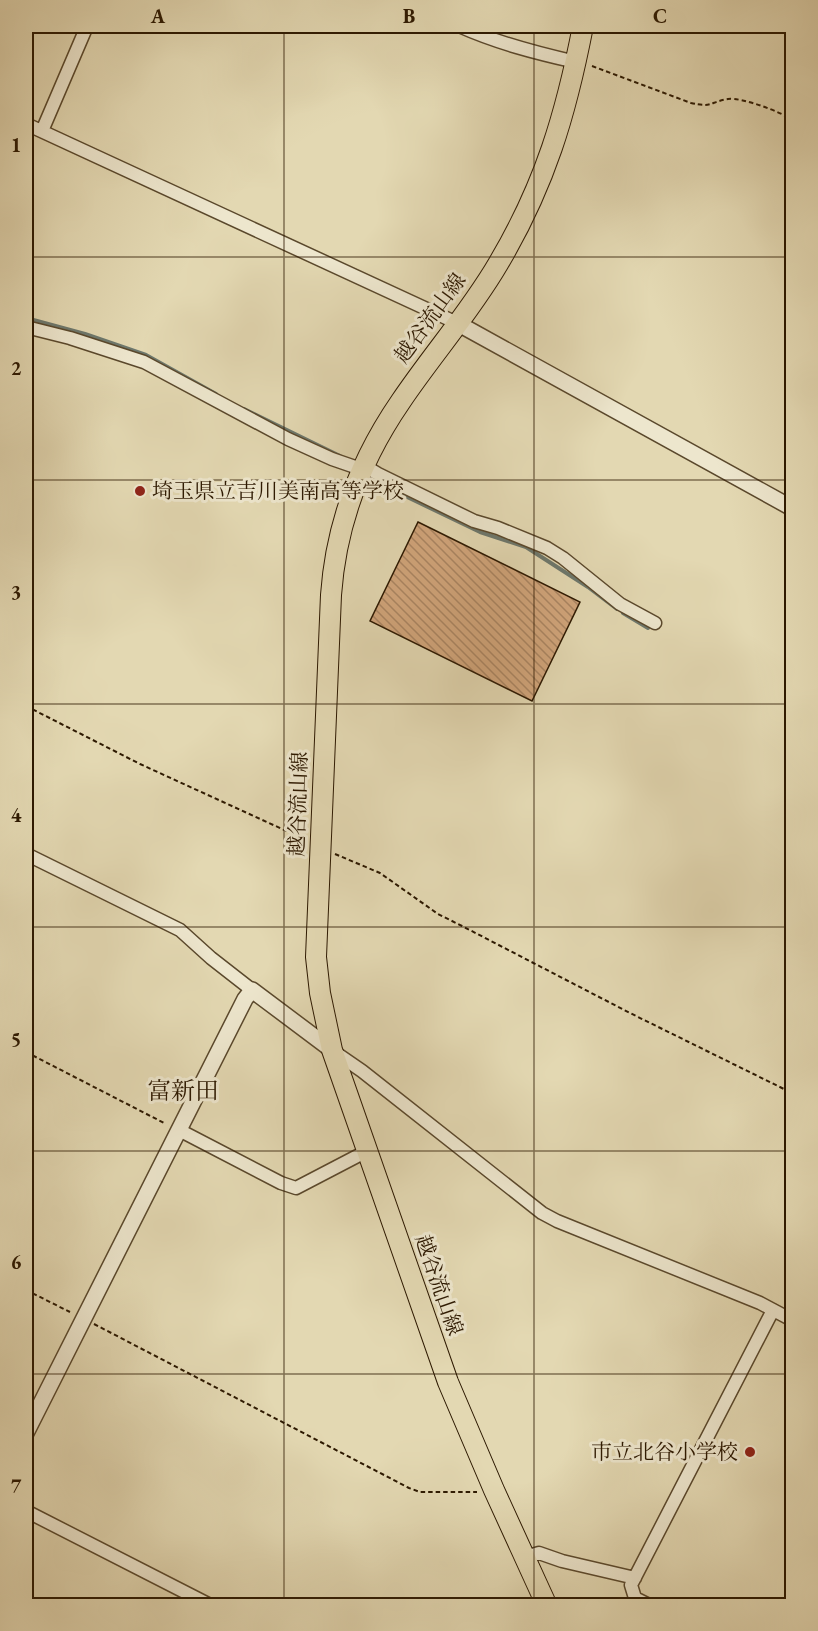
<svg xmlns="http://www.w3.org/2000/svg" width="818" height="1631" font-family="'EB Garamond','Noto Serif JP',serif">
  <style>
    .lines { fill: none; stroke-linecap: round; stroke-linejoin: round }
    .stream { stroke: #6d786d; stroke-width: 4 }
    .building { fill: url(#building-back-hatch); stroke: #2c1800; stroke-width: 1.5 }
    .minor-casing { stroke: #5a482c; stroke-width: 15 }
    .tertiary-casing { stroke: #5a482c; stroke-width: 18 }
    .primary-casing { stroke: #2c1800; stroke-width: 22 }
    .path { stroke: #2c1800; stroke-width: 2; stroke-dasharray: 4.5 3; stroke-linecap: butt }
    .minor { stroke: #ede6cd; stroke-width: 12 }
    .tertiary { stroke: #ede6cd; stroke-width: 15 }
    .primary { stroke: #e3d8b2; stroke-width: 20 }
    .grid { fill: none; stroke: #2c1800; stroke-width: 1.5; stroke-opacity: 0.55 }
    .poi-dot { fill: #8f2418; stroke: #ede6cd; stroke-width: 2 }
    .labels { text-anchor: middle; stroke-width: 6; stroke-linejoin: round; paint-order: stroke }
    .street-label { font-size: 21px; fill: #2c1800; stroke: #ede6cd }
    .poi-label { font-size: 21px; fill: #2c1800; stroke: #ede6cd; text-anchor: start }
    .quarter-label { font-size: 24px; fill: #2c1800; stroke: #ede6cd }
    .neatline { fill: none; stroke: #2c1800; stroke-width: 2 }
    .grid-label { font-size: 20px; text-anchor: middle; font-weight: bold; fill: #2c1800 }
  </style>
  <defs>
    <pattern id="building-back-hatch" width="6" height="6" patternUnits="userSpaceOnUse" patternTransform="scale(1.5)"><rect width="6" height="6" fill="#d1a57b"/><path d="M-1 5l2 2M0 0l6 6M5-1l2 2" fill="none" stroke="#aa8562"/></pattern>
  </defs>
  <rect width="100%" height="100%" fill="#e3d8b2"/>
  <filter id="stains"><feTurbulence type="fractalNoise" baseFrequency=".00333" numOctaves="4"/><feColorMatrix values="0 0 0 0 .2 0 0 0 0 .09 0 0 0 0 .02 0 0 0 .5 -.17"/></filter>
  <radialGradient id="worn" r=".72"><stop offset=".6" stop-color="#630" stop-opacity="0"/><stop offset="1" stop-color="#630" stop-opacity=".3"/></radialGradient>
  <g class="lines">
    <path class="stream" d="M26,318L85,334L146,355L216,394
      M244,409L340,456
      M374,481L480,532L526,547L588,587L617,609
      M623,613L648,628"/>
  </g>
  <path class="building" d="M418,522L580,602L532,701L370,621Z"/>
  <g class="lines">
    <defs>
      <path id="minor" d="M459,26C497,43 536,53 576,62
        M26,124L457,323
        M42,131L87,26
        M26,327L70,338L144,362L288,439L332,459L361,469
        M363,465L378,474L474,521L498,528L547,548L563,558L620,604L655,623
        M26,854L180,930L211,958L252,990
        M333,1051L362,1071L542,1213L557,1221L760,1303L792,1320
        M179,1130L281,1183L296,1188L367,1151
        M26,1511L212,1606
        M525,1557L539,1553L562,1561L635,1578
        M651,1606L635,1598L631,1585L773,1310"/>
      <path id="tertiary" d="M457,323L792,508
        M26,1433L245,999L252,990L332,1050"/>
      <path id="primary" d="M547,1606L494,1490L448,1382L332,1050L320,993L316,957L331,595C336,524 361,459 401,401C432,355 470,312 498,264C545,185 566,114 583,26"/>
    </defs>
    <use href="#minor" class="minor-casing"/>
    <use href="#tertiary" class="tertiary-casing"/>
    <use href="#primary" class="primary-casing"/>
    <path class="path" d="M592,66L691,103C713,108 709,102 728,99C741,97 782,112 792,120
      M26,706L140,764L304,839
      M335,854L380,873L438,914L462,926L630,1013L792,1093
      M26,1052L166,1124
      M26,1290L70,1312
      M94,1324L409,1488L420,1492H477"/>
    <use href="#minor" class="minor"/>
    <use href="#tertiary" class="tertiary"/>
    <use href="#primary" class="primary"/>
  </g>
  <path class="grid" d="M284,26V1606M534,26V1606M26,257H792M26,480H792M26,704H792M26,927H792M26,1151H792M26,1374H792"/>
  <g class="poi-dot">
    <circle cx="140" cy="491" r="6"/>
    <circle cx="750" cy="1452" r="6"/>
  </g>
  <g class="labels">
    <g class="street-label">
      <text transform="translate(430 318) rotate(-54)" y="7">越谷流山線</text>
      <text transform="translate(298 804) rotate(-88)" y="7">越谷流山線</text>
      <text transform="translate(439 1285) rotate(71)" y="7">越谷流山線</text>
    </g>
    <g class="poi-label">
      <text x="152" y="498">埼玉県立吉川美南高等学校</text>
      <text x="738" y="1459" text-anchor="end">市立北谷小学校</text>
    </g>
    <g class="quarter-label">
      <text x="183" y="1099">富新田</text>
    </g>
  </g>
  <rect width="818" height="1631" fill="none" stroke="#e3d8b2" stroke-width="66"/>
  <rect x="33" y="33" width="752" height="1565" class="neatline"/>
  <g class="grid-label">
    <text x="158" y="23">A</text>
    <text x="409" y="23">B</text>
    <text x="660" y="23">C</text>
    <text x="16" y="152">1</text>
    <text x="16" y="375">2</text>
    <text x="16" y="599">3</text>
    <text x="16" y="822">4</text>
    <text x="16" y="1046">5</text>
    <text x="16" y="1269">6</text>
    <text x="16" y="1493">7</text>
  </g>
  <rect width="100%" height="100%" filter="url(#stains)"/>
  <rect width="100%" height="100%" fill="url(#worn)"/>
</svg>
